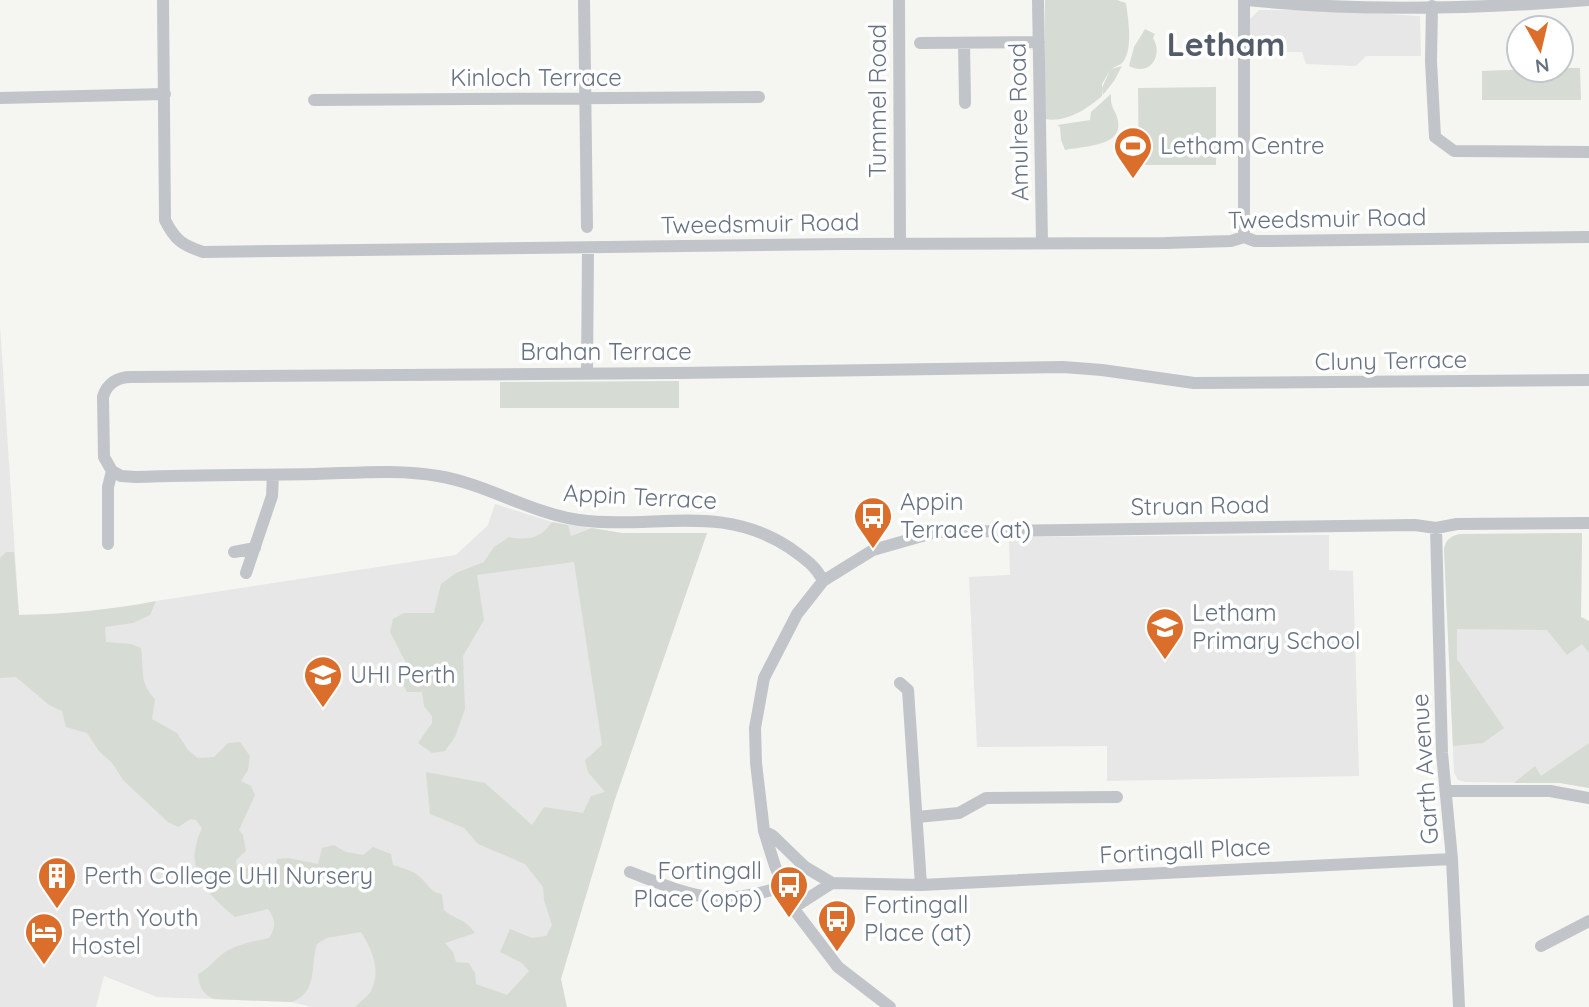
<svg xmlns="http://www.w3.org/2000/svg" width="1589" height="1007" font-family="Quicksand,sans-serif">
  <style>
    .built { fill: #e6e7e6 }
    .green { fill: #d6dcd4 }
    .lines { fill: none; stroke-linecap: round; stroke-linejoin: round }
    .minor { stroke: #c1c4c8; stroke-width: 12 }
    .labels { text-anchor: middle; stroke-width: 7; stroke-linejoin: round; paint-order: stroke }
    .street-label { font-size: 24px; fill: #667282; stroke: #fff }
    .poi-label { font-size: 24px; fill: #667282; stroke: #fff; text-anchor: start }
    .district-label { font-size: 32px; font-weight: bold; fill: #535c68; stroke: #fff }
  </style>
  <rect width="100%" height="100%" fill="#f5f6f2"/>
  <path class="built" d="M1259,10H1319L1420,16L1421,56H1366L1356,66L1306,64L1302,52H1250L1248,21Z
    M0,325L19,615L69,614L118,609L156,601L456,555L488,525L495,504L552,522L622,533H707L614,802L552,1007H312L291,1002L157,997L104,976L96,1007H0Z
    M1582,533L1581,617L1589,621V788L1560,783L1465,782L1458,780L1454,773L1444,549L1446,542L1453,536L1460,534Z
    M1329,535V570L1353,571L1359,776L1107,781V746L977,747L969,577L1010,575L1009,537Z"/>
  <path class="green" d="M1045,0H1117L1126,3C1128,17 1134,53 1121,64C1118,66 1114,67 1111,69L1122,66L1114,81L1103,95L1102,88L1110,70L1102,84V96C1087,109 1066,123 1045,119Z
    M1145,29L1155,34L1153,38C1164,56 1149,77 1129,66L1134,47Z
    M1561,68H1580L1581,100H1482V71Z
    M1216,87V165H1139L1138,88Z
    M1111,94C1110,109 1116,109 1118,121C1123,147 1083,146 1065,150L1061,140L1060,127L1057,125L1090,120L1091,112Z
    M679,381V408H500V382Z
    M552,522L568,525L571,536L592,528L622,533H707L614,802L561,979L567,1007H355C360,1002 368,996 371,991C382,970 371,948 361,932L327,938L317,944C310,968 318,993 291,1002L214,999C202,994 199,986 198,974C208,969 212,963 220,956C233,944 253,942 269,938C276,927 276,920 268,909L235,917C204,892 183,868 202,828L196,820L191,819L178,827L168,822L124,781L112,763L99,751L87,733L66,727L62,711L49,705L16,677L0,678V558L6,552H14L19,615C65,614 110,610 156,601L150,615L133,623L105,627L106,642L131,644L141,648C144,669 139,683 155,699L152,719L177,733L188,750L198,758L214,757L228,743L240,742L250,756L248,770L241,781L251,786L255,795L239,830L243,835L246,851L236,860L237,868L257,867L266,879L270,890L277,859L288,858L318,864L322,848L334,845L346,852L363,855L373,847L391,854L393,865C402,868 412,870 420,877C428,884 431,893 442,894L444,910C457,921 465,918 475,933L445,943L453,952L456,962L469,963L475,973L476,984L507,995L529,971L522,963L500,952L510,929L532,938L546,936L552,925L544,900L543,887L525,864L478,844L464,828L430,814L426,772L485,783L532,825L544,807L583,813L591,796L605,792L588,772L585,760L602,745L574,562L477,575L484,620L463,656L465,709L455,737L445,751L432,753L418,743L432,723V716L424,706L422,692H407L401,680L405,661L390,632L393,619L404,613H434L441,584L456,573L484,562L494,547L509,537C527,541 542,538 552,522Z
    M1582,533L1581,617L1589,621V653L1582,644L1567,655L1547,630L1457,629V659L1504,728L1483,743L1453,746L1444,549C1446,540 1450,536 1460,534Z
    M1589,743V788L1560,783H1514L1535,766L1541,776Z"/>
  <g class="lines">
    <path class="minor" d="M163,0L165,220C175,240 182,245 203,252L842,244L1165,243L1231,241L1244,237L1255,241H1271L1589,237
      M584,0L587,227
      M899,0L900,243
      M1038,0L1042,243
      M1244,0V237
      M1248,0C1360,12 1476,9 1588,0
      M1432,6L1431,61L1435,137L1454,151L1589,152
      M920,43L1039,42
      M964,43L965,103
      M0,98L165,94
      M314,100L759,97
      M587,373L588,248
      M112,471L104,457L103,397C107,383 118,377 131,377L678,373L1063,367L1102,370L1194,383L1589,380
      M1436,528L1442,753L1452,859L1459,1007
      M108,544V487L112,471L121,476L136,477C196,475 256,475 316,474C356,473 399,469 438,476C487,484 530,513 579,520C654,530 721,502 790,548C804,558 816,566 823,581
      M234,552L255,548
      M246,573L272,496L273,475
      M900,683L908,690L921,885
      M1447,791H1550L1589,798
      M917,817L959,813L986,798L1117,797
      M764,831L773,836L805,867L832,883L921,885L1452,859
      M630,872C693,896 716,909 784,886
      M793,908L832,883
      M1541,946L1589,921
      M890,1007L838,967L793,908L775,866L764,831L756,763L755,728L764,678L797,614L823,581L873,550L936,532L1415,525L1436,528L1457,524L1589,523"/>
  </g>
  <defs>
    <symbol id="stadium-pin" viewBox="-11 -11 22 30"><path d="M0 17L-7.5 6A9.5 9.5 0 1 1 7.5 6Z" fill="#dc6e2c" stroke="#fff"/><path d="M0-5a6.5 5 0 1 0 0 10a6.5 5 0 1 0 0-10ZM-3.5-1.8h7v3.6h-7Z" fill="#fff"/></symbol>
    <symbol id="bus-pin" viewBox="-11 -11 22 30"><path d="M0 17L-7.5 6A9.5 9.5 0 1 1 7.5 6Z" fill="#dc6e2c" stroke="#fff"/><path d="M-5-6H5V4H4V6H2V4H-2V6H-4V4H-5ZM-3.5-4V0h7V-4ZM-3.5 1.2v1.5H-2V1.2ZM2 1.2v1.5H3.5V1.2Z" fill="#fff"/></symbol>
    <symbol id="school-pin" viewBox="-11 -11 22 30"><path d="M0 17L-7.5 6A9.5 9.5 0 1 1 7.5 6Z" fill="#dc6e2c" stroke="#fff"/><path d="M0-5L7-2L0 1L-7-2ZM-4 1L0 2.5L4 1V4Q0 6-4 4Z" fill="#fff"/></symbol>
    <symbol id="university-pin" viewBox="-11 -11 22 30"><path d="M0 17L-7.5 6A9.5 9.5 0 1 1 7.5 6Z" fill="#dc6e2c" stroke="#fff"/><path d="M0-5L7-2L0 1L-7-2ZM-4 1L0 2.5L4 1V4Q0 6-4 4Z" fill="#fff"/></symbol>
    <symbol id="building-pin" viewBox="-11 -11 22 30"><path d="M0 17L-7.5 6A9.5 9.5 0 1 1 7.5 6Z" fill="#dc6e2c" stroke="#fff"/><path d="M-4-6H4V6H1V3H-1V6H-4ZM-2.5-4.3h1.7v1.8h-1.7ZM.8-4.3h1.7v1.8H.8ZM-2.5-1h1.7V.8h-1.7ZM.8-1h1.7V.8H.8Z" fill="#fff"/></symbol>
    <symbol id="hotel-pin" viewBox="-11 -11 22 30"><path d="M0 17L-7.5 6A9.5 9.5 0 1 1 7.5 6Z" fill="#dc6e2c" stroke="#fff"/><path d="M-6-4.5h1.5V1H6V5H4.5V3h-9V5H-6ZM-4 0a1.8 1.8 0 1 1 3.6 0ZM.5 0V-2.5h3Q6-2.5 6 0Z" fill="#fff"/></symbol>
  </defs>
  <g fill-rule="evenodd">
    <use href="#stadium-pin" x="1111" y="124" width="44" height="60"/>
    <use href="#bus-pin" x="851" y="494" width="44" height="60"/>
    <use href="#school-pin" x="1143" y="605" width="44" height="60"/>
    <use href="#university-pin" x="301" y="653" width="44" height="60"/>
    <use href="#building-pin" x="35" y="854" width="44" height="60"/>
    <use href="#bus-pin" x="767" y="863" width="44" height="60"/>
    <use href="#bus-pin" x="815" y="897" width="44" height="60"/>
    <use href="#hotel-pin" x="22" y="910" width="44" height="60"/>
  </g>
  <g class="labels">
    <g class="street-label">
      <text x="536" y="86">Kinloch Terrace</text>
      <text transform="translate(878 101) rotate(-90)" y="8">Tummel Road</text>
      <text transform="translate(1019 122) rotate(-91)" y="8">Amulree Road</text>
      <text transform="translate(1327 219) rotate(-1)" y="8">Tweedsmuir Road</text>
      <text transform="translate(760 224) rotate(-1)" y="8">Tweedsmuir Road</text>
      <text x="606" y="360">Brahan Terrace</text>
      <text transform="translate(1391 361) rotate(-1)" y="8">Cluny Terrace</text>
      <text transform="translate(640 497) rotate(3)" y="8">Appin Terrace</text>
      <text transform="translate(1200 506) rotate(-1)" y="8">Struan Road</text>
      <text transform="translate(1425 769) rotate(-94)" y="8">Garth Avenue</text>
      <text transform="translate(1185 851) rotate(-3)" y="8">Fortingall Place</text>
    </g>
    <g class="poi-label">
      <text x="1160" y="154">Letham Centre</text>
      <text x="900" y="510">Appin<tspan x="900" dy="28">Terrace (at)</tspan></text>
      <text x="1192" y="621">Letham<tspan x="1192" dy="28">Primary School</tspan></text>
      <text x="350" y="683">UHI Perth</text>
      <text x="762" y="879" text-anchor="end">Fortingall<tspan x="762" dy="28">Place (opp)</tspan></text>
      <text x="84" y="884">Perth College UHI Nursery</text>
      <text x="864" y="913">Fortingall<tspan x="864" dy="28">Place (at)</tspan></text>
      <text x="71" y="926">Perth Youth<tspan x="71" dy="28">Hostel</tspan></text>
    </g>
    <g class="district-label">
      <text x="1226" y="56">Letham</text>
    </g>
  </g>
  <g transform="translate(1540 49) rotate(172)"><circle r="33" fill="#ffffff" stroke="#c2c7cd" stroke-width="2"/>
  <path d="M0-5L12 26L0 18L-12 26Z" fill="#dc6e2c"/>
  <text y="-10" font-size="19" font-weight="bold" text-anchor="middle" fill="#667282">N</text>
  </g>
</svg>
